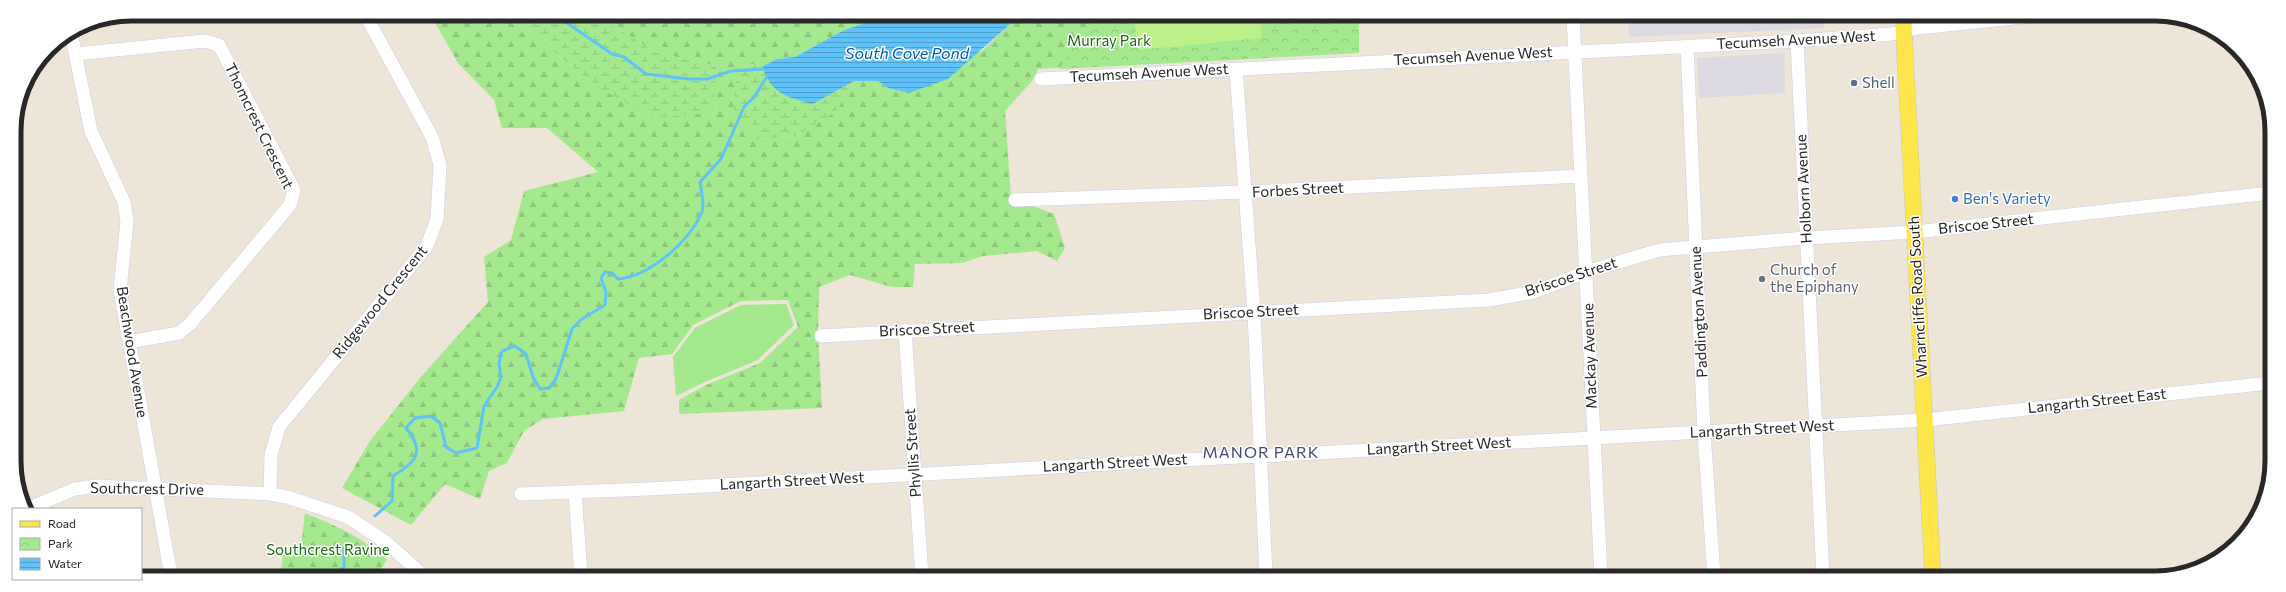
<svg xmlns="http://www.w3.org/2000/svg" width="2286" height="592" font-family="Commissioner,sans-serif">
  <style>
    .industrial { fill: #ddd9e3 }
    .grass { fill: #a4e98e }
    .forest { fill: url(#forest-firs) }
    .wetland { fill: url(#wetland-marsh) }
    .park { fill: url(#park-crowns) }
    .pitch { fill: #bbf188 }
    .water { fill: url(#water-rules) }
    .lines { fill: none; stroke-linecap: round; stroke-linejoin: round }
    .stream { stroke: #5fc2f9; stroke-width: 3 }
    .minor-casing { stroke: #cdcfe3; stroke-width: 14 }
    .major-casing { stroke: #c7c7c7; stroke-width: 17 }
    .minor { stroke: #fff; stroke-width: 13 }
    .major { stroke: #fde54b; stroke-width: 16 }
    .service-dot { fill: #5c6f8a; stroke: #fff; stroke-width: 1.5 }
    .shop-dot { fill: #3f7fe0; stroke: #fff; stroke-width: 1.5 }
    .worship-dot { fill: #6b7280; stroke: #fff; stroke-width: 1.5 }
    .labels { text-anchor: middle; stroke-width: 3; stroke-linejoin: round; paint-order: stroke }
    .street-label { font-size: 15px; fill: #282828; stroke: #fff }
    .park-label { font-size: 15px; fill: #1c6a13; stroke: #fff }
    .service-label { font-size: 15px; fill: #4e5e75; stroke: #fff; text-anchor: start }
    .shop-label { font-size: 15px; fill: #366cbe; stroke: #fff; text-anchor: start }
    .worship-label { font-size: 15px; fill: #5b616d; stroke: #fff; text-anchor: start }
    .water-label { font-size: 16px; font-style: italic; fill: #015ca3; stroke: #fff }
    .neighbourhood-label { font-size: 16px; letter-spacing: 1px; fill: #45497c; stroke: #fff }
    .rim { fill: none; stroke: #282828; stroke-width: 5 }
  </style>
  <defs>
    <pattern id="forest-firs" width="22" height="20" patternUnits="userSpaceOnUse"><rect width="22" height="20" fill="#a4e98e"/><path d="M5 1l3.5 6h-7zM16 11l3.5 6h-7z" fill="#8dc87a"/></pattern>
    <pattern id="wetland-marsh" width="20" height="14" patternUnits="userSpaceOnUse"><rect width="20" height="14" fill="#a4e98e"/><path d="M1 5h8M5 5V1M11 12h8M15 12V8" fill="none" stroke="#8dc87a"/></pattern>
    <pattern id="park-crowns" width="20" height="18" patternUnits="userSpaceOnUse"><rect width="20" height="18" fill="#a4e98e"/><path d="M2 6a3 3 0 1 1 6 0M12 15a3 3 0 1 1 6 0" fill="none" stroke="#8dc87a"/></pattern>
    <pattern id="water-rules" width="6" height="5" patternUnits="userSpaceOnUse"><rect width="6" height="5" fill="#5fc2f9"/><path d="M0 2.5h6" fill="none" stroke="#4e9eca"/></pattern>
  </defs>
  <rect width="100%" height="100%" fill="#ece5d8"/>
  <path class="industrial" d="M1628,16H1824V28L1629,37Z
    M1784,53L1785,93L1699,98L1697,58Z"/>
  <path class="grass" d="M786,304L794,325L758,360L705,382L676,396L673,357L695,328L741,305Z"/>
  <path class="forest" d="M430,14H509L595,86L716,66L655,52L596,15H878L872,21L844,30L795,57L737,67L759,139L795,137L838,110L843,95L854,81H878L888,88L982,51L1008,26L1015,15H1123L1082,66L1038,69L1032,81L1005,111L1011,198L1054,214L1065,248L1057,261L1037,251L983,256L962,263L915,264L913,287H892L850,275L819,287L818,334L822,408L679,414V400L706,385L760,363L798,327L788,300L741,301L693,325L672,354L639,358L624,411L543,419L524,431L507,463L489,471L480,499L445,484L411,525L342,488L370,441L420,378L488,302L484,257L511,240L524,191L598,172L547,128H502L494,100L458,63Z
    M305,513C336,526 362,537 387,560L376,576H280L284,551L301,547Z"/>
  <path class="wetland" d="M509,14L596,15L655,52L716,66L713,113L655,118L595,86Z
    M777,59L763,66L813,104L854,81L843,95L838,110L795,137L758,139L734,109L737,67Z"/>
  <path class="park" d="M1095,15H1359V53L1059,69Z"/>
  <path class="pitch" d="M1134,15H1260L1262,38L1138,50Z"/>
  <path class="water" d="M878,15H1015L1008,26L948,79L909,93L888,88L878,81H854L813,104C788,98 769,93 763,66L777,59L795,57L844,30L872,21Z"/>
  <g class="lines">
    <path class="stream" d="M554,14L612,54L624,57L646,74L689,79H707L731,71L764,69
      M375,516L392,501L393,476C416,462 426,452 406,428L415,418L431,416L440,423L446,447L456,453L477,448L484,406L497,387L501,377L499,363L502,351L515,346L526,354L533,377L540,389L549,388L556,379L572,329L582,319L605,305L606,292L601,278L605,272L612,273L618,279C650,276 689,242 702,212C705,205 701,190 700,182L721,159L744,107L755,96L766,78
      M333,576L344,567V548"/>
    <defs>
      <path id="minor" d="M1573,16L1601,577
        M71,33L91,131L124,202L127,221L120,290L171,576
        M1797,41L1823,577
        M1687,46L1704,432L1714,577
        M76,54L205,41L219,45L294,190L290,205L190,324L179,333L129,342
        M1236,69L1254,312L1266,577
        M1041,79L1797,41L1892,34L1918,28L2033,16
        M1015,200L1245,192L1581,176
        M905,330L922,577
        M821,336L1489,300L1534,292L1586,272L1659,250L1806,238L1915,232L2270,193
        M575,492L581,576
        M270,494L271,455L279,427L427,246L437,219L440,165L432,137L365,14
        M521,494L648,489L1925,420L2270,383
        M29,508L75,489L96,486L270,494L287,497L348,517L387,543L424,576"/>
      <path id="major" d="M1903,16L1933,578"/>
    </defs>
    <use href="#minor" class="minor-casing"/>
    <use href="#major" class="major-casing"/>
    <use href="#minor" class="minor"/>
    <use href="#major" class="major"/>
  </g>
  <circle class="service-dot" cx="1854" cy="83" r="4"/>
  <circle class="shop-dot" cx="1955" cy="199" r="4"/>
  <circle class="worship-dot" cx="1762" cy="279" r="4"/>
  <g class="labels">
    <g class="street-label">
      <text transform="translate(1796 40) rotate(-3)" y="5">Tecumseh Avenue West</text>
      <text transform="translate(1473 56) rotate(-3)" y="5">Tecumseh Avenue West</text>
      <text transform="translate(1149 73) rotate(-3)" y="5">Tecumseh Avenue West</text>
      <text transform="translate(259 126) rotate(64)" y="5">Thomcrest Crescent</text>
      <text transform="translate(1804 189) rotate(-93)" y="5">Holborn Avenue</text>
      <text transform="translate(1298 190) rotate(-3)" y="5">Forbes Street</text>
      <text transform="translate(1986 224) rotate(-6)" y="5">Briscoe Street</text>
      <text transform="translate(1571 277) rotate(-18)" y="5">Briscoe Street</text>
      <text transform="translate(1918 297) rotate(-93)" y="5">Wharncliffe Road South</text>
      <text transform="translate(380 302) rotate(-51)" y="5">Ridgewood Crescent</text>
      <text transform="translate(1251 312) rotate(-3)" y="5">Briscoe Street</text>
      <text transform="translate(1699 312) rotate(-93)" y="5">Paddington Avenue</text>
      <text transform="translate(927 329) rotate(-3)" y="5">Briscoe Street</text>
      <text transform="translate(132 352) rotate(81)" y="5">Beachwood Avenue</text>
      <text transform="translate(1590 356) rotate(-92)" y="5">Mackay Avenue</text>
      <text transform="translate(2097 401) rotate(-6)" y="5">Langarth Street East</text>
      <text transform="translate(1762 429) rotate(-3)" y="5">Langarth Street West</text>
      <text transform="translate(1439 446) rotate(-3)" y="5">Langarth Street West</text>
      <text transform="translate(913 453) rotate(-94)" y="5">Phyllis Street</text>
      <text transform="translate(1115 463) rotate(-3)" y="5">Langarth Street West</text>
      <text transform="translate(792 481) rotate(-3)" y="5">Langarth Street West</text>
      <text transform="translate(147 489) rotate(1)" y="5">Southcrest Drive</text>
    </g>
    <g class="park-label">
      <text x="1109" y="46">Murray Park</text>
      <text x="328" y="555">Southcrest Ravine</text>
    </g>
    <g class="service-label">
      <text x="1862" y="88">Shell</text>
    </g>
    <g class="shop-label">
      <text x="1963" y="204">Ben's Variety</text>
    </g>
    <g class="worship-label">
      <text x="1770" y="275">Church of<tspan x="1770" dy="17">the Epiphany</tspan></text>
    </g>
    <g class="water-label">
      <text x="907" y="59">South Cove Pond</text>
    </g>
    <g class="neighbourhood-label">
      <text x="1261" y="458">MANOR PARK</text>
    </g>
  </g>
  <path d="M0 0H2286V592H0ZM131 21H2155A110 110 0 0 1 2265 131V461A110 110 0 0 1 2155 571H131A110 110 0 0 1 21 461V131A110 110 0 0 1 131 21Z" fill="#fff" fill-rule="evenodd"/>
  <path class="rim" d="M131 21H2155A110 110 0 0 1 2265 131V461A110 110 0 0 1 2155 571H131A110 110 0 0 1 21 461V131A110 110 0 0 1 131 21Z"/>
  <rect x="12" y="508" width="130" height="72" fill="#ffffff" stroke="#a9a9a9"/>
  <rect x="20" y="521" width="20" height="6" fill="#fde54b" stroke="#a9a9a9"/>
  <text x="48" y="528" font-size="12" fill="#282828">Road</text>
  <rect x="20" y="538" width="20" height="12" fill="url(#park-crowns)" stroke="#a9a9a9"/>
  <text x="48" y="548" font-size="12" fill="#282828">Park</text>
  <rect x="20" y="558" width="20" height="12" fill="url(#water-rules)" stroke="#a9a9a9"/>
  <text x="48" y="568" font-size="12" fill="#282828">Water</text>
</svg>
